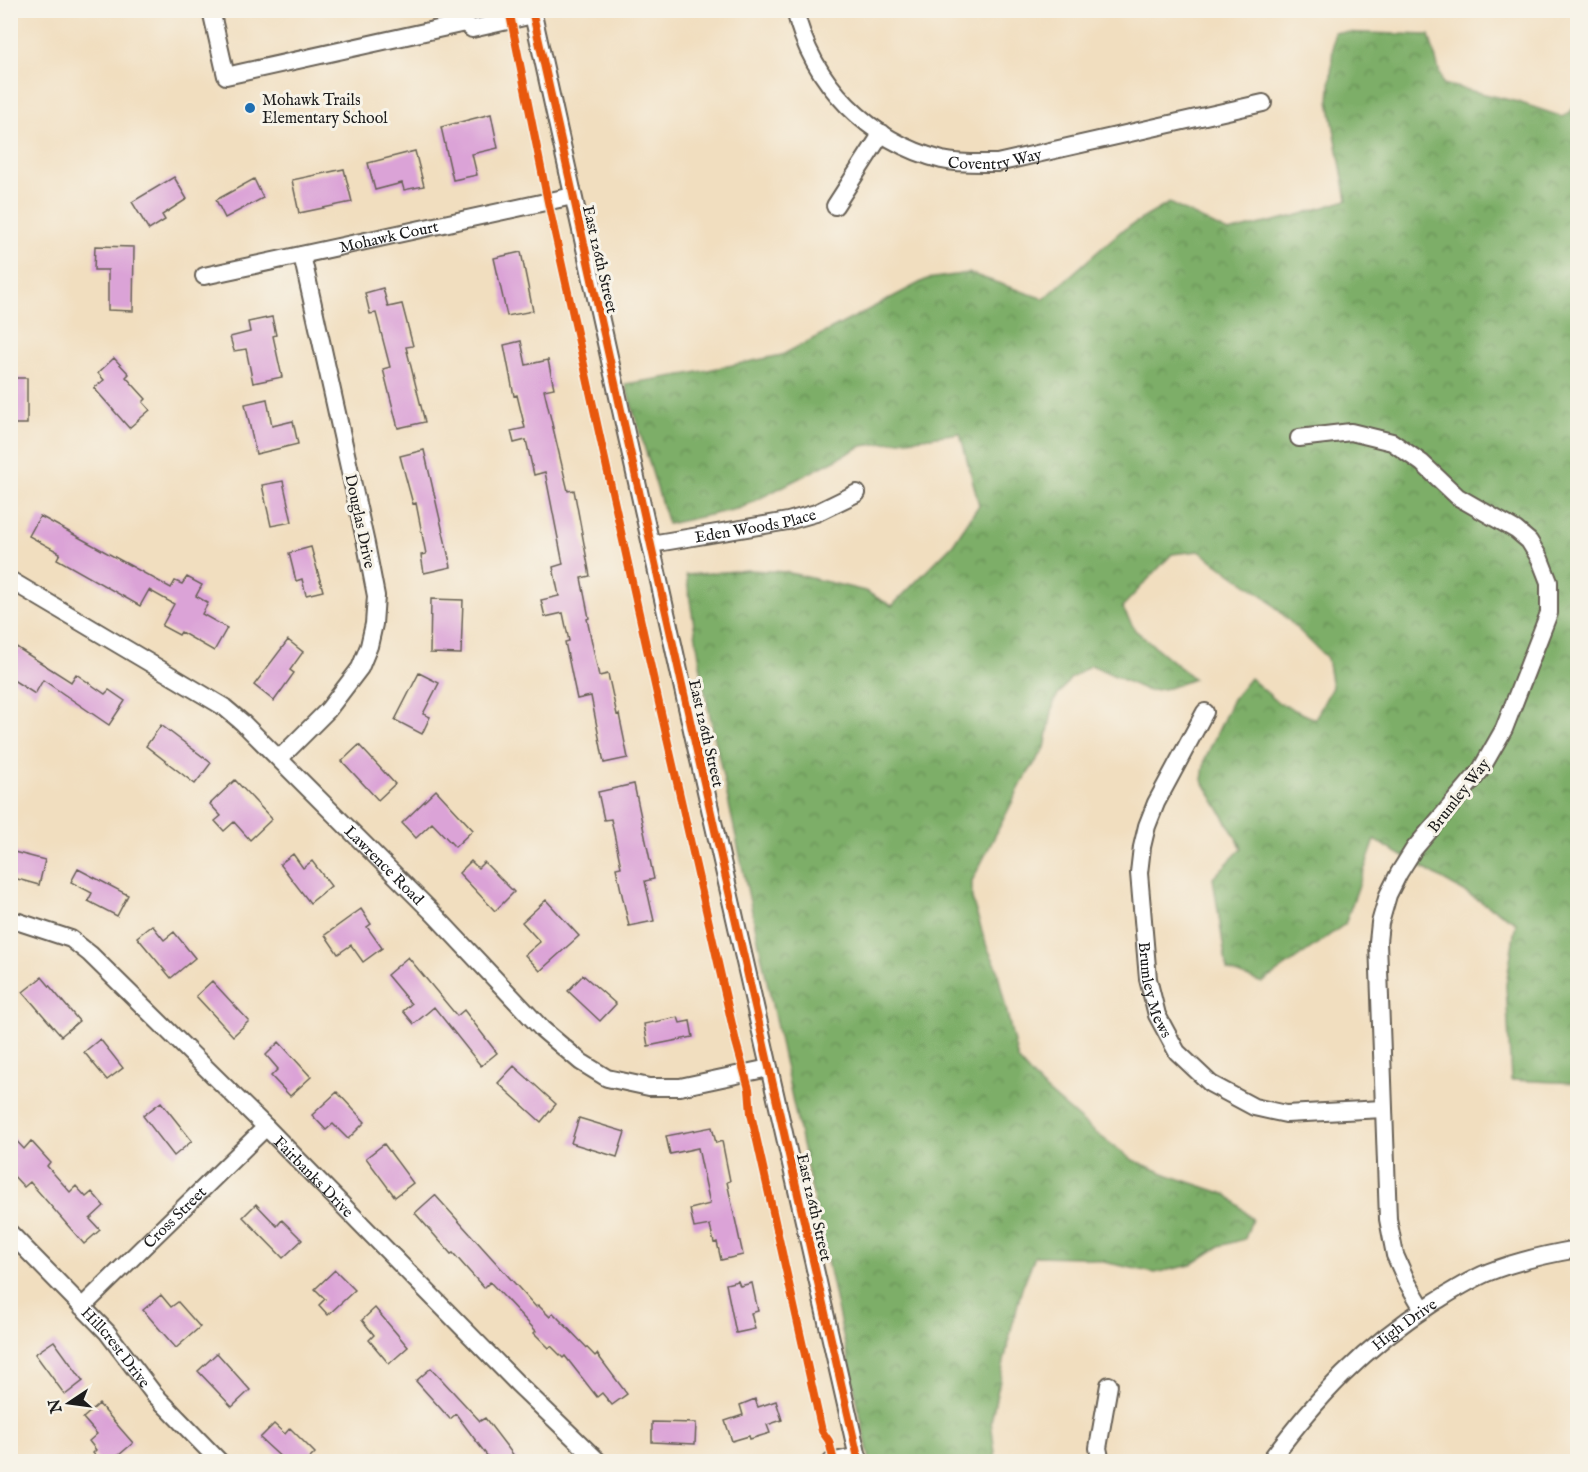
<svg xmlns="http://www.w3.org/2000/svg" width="1588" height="1472" font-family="'IM FELL English',serif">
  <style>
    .forest { fill: url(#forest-crowns); stroke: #4c6542; stroke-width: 1.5 }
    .building { fill: #dba3d7 }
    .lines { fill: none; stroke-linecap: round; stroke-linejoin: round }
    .minor-casing { stroke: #676055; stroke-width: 20 }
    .minor { stroke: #fff; stroke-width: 16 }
    .cycleway-casing { stroke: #f7f3e8; stroke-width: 11 }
    .cycleway { stroke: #e8590c; stroke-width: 8 }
    .poi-dot { fill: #1f6fb2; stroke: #f7f3e8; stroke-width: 2 }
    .labels { text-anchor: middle; stroke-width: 6; stroke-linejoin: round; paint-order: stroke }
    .poi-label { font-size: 16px; fill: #1c1c1c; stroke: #f7f3e8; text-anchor: start }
    .street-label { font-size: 16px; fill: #1c1c1c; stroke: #f7f3e8 }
  </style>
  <defs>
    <pattern id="forest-crowns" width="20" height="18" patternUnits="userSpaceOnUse" patternTransform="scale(1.5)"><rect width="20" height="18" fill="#7dae68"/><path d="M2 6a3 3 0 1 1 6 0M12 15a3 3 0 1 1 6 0" fill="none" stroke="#668d55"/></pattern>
  </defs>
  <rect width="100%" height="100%" fill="#f7f3e8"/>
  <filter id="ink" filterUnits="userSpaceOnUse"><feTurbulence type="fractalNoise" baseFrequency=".0167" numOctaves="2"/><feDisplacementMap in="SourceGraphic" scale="12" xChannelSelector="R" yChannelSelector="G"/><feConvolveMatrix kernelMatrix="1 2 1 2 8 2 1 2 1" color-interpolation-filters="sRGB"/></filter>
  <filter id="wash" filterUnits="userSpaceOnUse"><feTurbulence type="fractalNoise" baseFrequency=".008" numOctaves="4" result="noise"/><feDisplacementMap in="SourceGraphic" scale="24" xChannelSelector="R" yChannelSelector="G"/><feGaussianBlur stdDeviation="1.35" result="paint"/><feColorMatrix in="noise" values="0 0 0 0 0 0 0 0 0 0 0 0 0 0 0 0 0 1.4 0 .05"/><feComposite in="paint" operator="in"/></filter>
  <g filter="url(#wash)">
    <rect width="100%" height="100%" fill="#f1debf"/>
    <path class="forest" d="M1334,32L1429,35L1443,84L1518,102L1563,117L1577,105V1083L1511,1080L1506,985L1516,922L1375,840L1345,924L1262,983L1227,970L1213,878L1242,848L1202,780L1205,759L1233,699L1250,678L1279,703L1315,719L1332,687L1327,658L1265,597L1199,551L1172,554L1122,607L1135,630L1194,679L1169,688L1148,691L1091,665L1070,679L1054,701L1045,748L1024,779L972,881V899L987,947L996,965L1018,1060L1039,1084L1092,1130L1133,1160L1168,1175L1228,1195L1252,1219L1245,1239L1220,1246L1191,1265L1155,1273L1080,1257L1035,1256L1022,1288L1011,1330L991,1421L996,1461H870L704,688L686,575L749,570L786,572L865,591L892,606L953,544L979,505L960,433L862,446L741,508L668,524L625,384L688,374L782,355L927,279L969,273L1044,299L1121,231L1169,203L1228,232L1295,216L1347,200L1329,101Z"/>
    <g id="blocks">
      <path class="building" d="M491,114L498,148L472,154L477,175L453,180L441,127Z
        M415,151L424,186L404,190L402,183L375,190L368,163Z
        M344,169L352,202L299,213L292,180Z
        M174,177L187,199L162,215L165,220L149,230L132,202Z
        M254,179L263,198L225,218L216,200Z
        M95,246L134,247L133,311L108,310V270H94Z
        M521,252L533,311L507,316L494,258Z
        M383,288L388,307L402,304L413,346L406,347L425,422L398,428L383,369L390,367L376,313L370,314L365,293Z
        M272,317L276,335L273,336L282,377L253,383L246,349L234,351L230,337L250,332L248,322Z
        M521,341L526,365L548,360L554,388L544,390L568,491L574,490L590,576L581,578L589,618L587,619L599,676L608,674L617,715L619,714L628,758L604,763L591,696L577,699L565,642L569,641L563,613L545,617L541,600L559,596L553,567L563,564L545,472L534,475L526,440L514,443L511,431L525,428L517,395L514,396L504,345Z
        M114,358L129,374L126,377L146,399L143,402L150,410L129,428L94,388L104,380L98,373Z
        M10,378H27V424H10Z
        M267,399L272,426L293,421L298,444L256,454L245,404Z
        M424,450L451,567L424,573L421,555L426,554L416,503L413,504L400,456Z
        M283,481L292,522L271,526L262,485Z
        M40,516L171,588L175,581L182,584L187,577L202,585L196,596L208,603L202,614L227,628L214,651L181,632L179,635L162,626L174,604L149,590L140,606L57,559L60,553L29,536Z
        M311,547L323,591L306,595L302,579L296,581L289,553Z
        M431,599L463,600L461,654L430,653Z
        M288,640L303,652L290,670L294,673L274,701L254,685Z
        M10,643L71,682L76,674L105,694L109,690L125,701L109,725L43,680L35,694L10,678Z
        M419,673L439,683L423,714L430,717L422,734L395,720Z
        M161,725L211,763L195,784L146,746Z
        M359,745L395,784L378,800L342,761Z
        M235,780L272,819L250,840L234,822L224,831L215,821L221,816L210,804Z
        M634,784L654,879L645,881L654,921L629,926L616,868L621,867L611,819L604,820L598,792Z
        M436,790L473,830L455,847L432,823L416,838L402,823Z
        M10,851L45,860L39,885L10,877Z
        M293,854L303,868L312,861L331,886L310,903L280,864Z
        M471,861L478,868L484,862L514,892L495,911L459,873Z
        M78,869L128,895L117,916L88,901L92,893L71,882Z
        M546,900L579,936L540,971L525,955L540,942L522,922Z
        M361,909L371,924L367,927L382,948L363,962L351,945L338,954L325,935Z
        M152,925L164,940L174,932L195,958L171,978L137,937Z
        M408,957L457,1016L464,1010L497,1053L481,1066L434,1007L414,1024L403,1011L411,1004L387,975Z
        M583,975L616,1004L600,1021L568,991Z
        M42,977L79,1021L61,1036L23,992Z
        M212,981L249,1021L233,1036L196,996Z
        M678,1017L680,1023L690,1021L693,1037L648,1046L644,1024Z
        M100,1039L123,1068L107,1080L84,1052Z
        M279,1042L311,1077L290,1096L271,1076L278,1069L266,1055Z
        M514,1066L556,1104L541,1122L498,1083Z
        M337,1092L365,1122L348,1139L333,1124L326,1130L312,1115Z
        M161,1102L192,1141L174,1156L143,1116Z
        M579,1118L625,1132L617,1157L571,1143Z
        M712,1127L716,1143L722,1141L730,1181L727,1182L743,1255L721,1260L717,1242L714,1243L710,1225L694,1228L690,1209L710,1204L698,1148L670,1154L666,1136Z
        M10,1134L24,1149L31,1141L50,1162L47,1166L70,1192L76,1186L86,1197L92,1192L104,1206L90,1219L100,1230L84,1244L30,1182L24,1187L10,1172Z
        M384,1144L413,1183L395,1197L366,1158Z
        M435,1195L536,1307L538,1305L550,1317L553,1313L595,1356L597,1354L627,1394L612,1405L602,1393L597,1397L565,1356L563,1358L551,1346L549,1348L534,1333L536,1331L490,1282L484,1288L453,1253L451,1254L415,1213Z
        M256,1204L277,1226L282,1220L302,1240L283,1258L243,1217Z
        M335,1270L355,1290L328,1315L319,1305L325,1299L315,1289Z
        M738,1281L740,1286L752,1283L758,1311L751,1313L755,1329L736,1333L726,1284Z
        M161,1295L171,1307L178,1302L200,1327L176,1348L143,1310Z
        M375,1308L408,1347L389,1364L369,1340L374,1335L362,1320Z
        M54,1341L83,1381L65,1395L35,1354Z
        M217,1353L250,1390L232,1407L198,1371Z
        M431,1368L480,1421L485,1418L518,1461H491L456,1414L450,1419L416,1381Z
        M755,1399L758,1407L776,1401L782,1420L767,1425L770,1433L750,1439L749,1436L732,1441L725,1421L743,1415L740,1405Z
        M99,1404L133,1443L112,1461H100L93,1453L96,1450L89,1441L97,1434L83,1418Z
        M652,1422L696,1423L695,1444L652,1442Z
        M274,1424L285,1434L290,1428L315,1453L307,1461H285L260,1438Z"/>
    </g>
  </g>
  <g filter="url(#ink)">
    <use href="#blocks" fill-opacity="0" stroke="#676055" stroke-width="1.5"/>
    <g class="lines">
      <defs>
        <g id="minor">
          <path d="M211,10L226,76L465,23"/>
          <path d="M462,10L465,23L472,29L533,15"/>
          <path d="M532,10L693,734L859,1462"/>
          <path id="s1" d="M795,10C812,84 869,141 942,160C960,164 979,163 997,163L1263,103"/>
          <path d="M835,206L882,133"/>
          <path id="s2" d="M204,276L573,196"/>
          <path d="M1299,438L1351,432L1392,442L1422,463L1458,497L1516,530L1529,541L1540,559L1549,582V613L1504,729L1480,771L1414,849L1399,873L1388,895L1380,923L1378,942L1388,1219L1395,1255L1407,1282L1423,1309"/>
          <path id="s3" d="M651,544L788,521L816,513L857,493"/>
          <path id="s4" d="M10,580L224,707L243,723L431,911L542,1029L581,1062L607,1078L649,1087H680L769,1068"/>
          <path id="s5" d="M1205,712L1156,803L1147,826L1142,847L1139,873L1148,979L1157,1015L1177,1052L1211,1084L1254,1107L1286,1114L1383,1109"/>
          <path d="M280,758L328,710L360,668L369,646L374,624L376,596L366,544L302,255"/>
          <path id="s6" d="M10,919L71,939L90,954L266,1127L517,1383L599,1462"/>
          <path id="s7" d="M10,1233L107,1332L154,1394L220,1462"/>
          <path id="s8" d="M82,1307L266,1127"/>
          <path d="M831,1462L858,1456"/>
          <path d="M1101,1462L1098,1448L1109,1385"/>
          <path id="s9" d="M1269,1462C1317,1397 1364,1347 1433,1303C1451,1292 1469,1280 1489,1272C1517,1261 1548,1254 1578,1249"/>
        </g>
      </defs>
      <use href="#minor" class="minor-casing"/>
      <use href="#minor" class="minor"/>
      <defs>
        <path id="cycleway" d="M509,10L548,202L658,699L736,1042L749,1089L751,1114L822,1431L829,1441L834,1462
          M532,10L693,734L859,1462"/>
      </defs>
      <use href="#cycleway" class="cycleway-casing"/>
      <use href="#cycleway" class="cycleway"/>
    </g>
  </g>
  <circle class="poi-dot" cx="250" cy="108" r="6"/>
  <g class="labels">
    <g class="poi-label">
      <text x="262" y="105">Mohawk Trails<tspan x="262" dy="18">Elementary School</tspan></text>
    </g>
    <g class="street-label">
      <text dy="6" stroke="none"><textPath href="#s1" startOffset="274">Coventry Way</textPath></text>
      <text dy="6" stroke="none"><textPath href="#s2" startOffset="189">Mohawk Court</textPath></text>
      <text transform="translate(601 259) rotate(77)" y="6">East 126th Street</text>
      <text transform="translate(361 521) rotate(78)" y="6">Douglas Drive</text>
      <text dy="6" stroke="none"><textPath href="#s3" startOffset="106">Eden Woods Place</textPath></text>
      <text transform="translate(707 733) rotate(77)" y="6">East 126th Street</text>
      <text transform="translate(1458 795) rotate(-52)" y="6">Brumley Way</text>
      <text dy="6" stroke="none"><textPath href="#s4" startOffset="474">Lawrence Road</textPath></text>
      <text dy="6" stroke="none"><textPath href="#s5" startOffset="294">Brumley Mews</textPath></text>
      <text dy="6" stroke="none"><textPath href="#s6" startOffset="404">Fairbanks Drive</textPath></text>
      <text transform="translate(815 1207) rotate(77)" y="6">East 126th Street</text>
      <text dy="6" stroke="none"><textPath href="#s8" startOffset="129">Cross Street</textPath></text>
      <text dy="6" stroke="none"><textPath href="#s9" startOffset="194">High Drive</textPath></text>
      <text dy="6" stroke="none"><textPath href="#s7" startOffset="156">Hillcrest Drive</textPath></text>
    </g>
  </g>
  <rect width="1588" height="1472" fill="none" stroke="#f7f3e8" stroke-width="36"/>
  <g transform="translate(69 1403) rotate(257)" stroke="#f7f3e8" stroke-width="4.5" paint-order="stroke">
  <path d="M0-4.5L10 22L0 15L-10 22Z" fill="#1c1c1c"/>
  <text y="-9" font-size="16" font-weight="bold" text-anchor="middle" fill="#1c1c1c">N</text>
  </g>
</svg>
